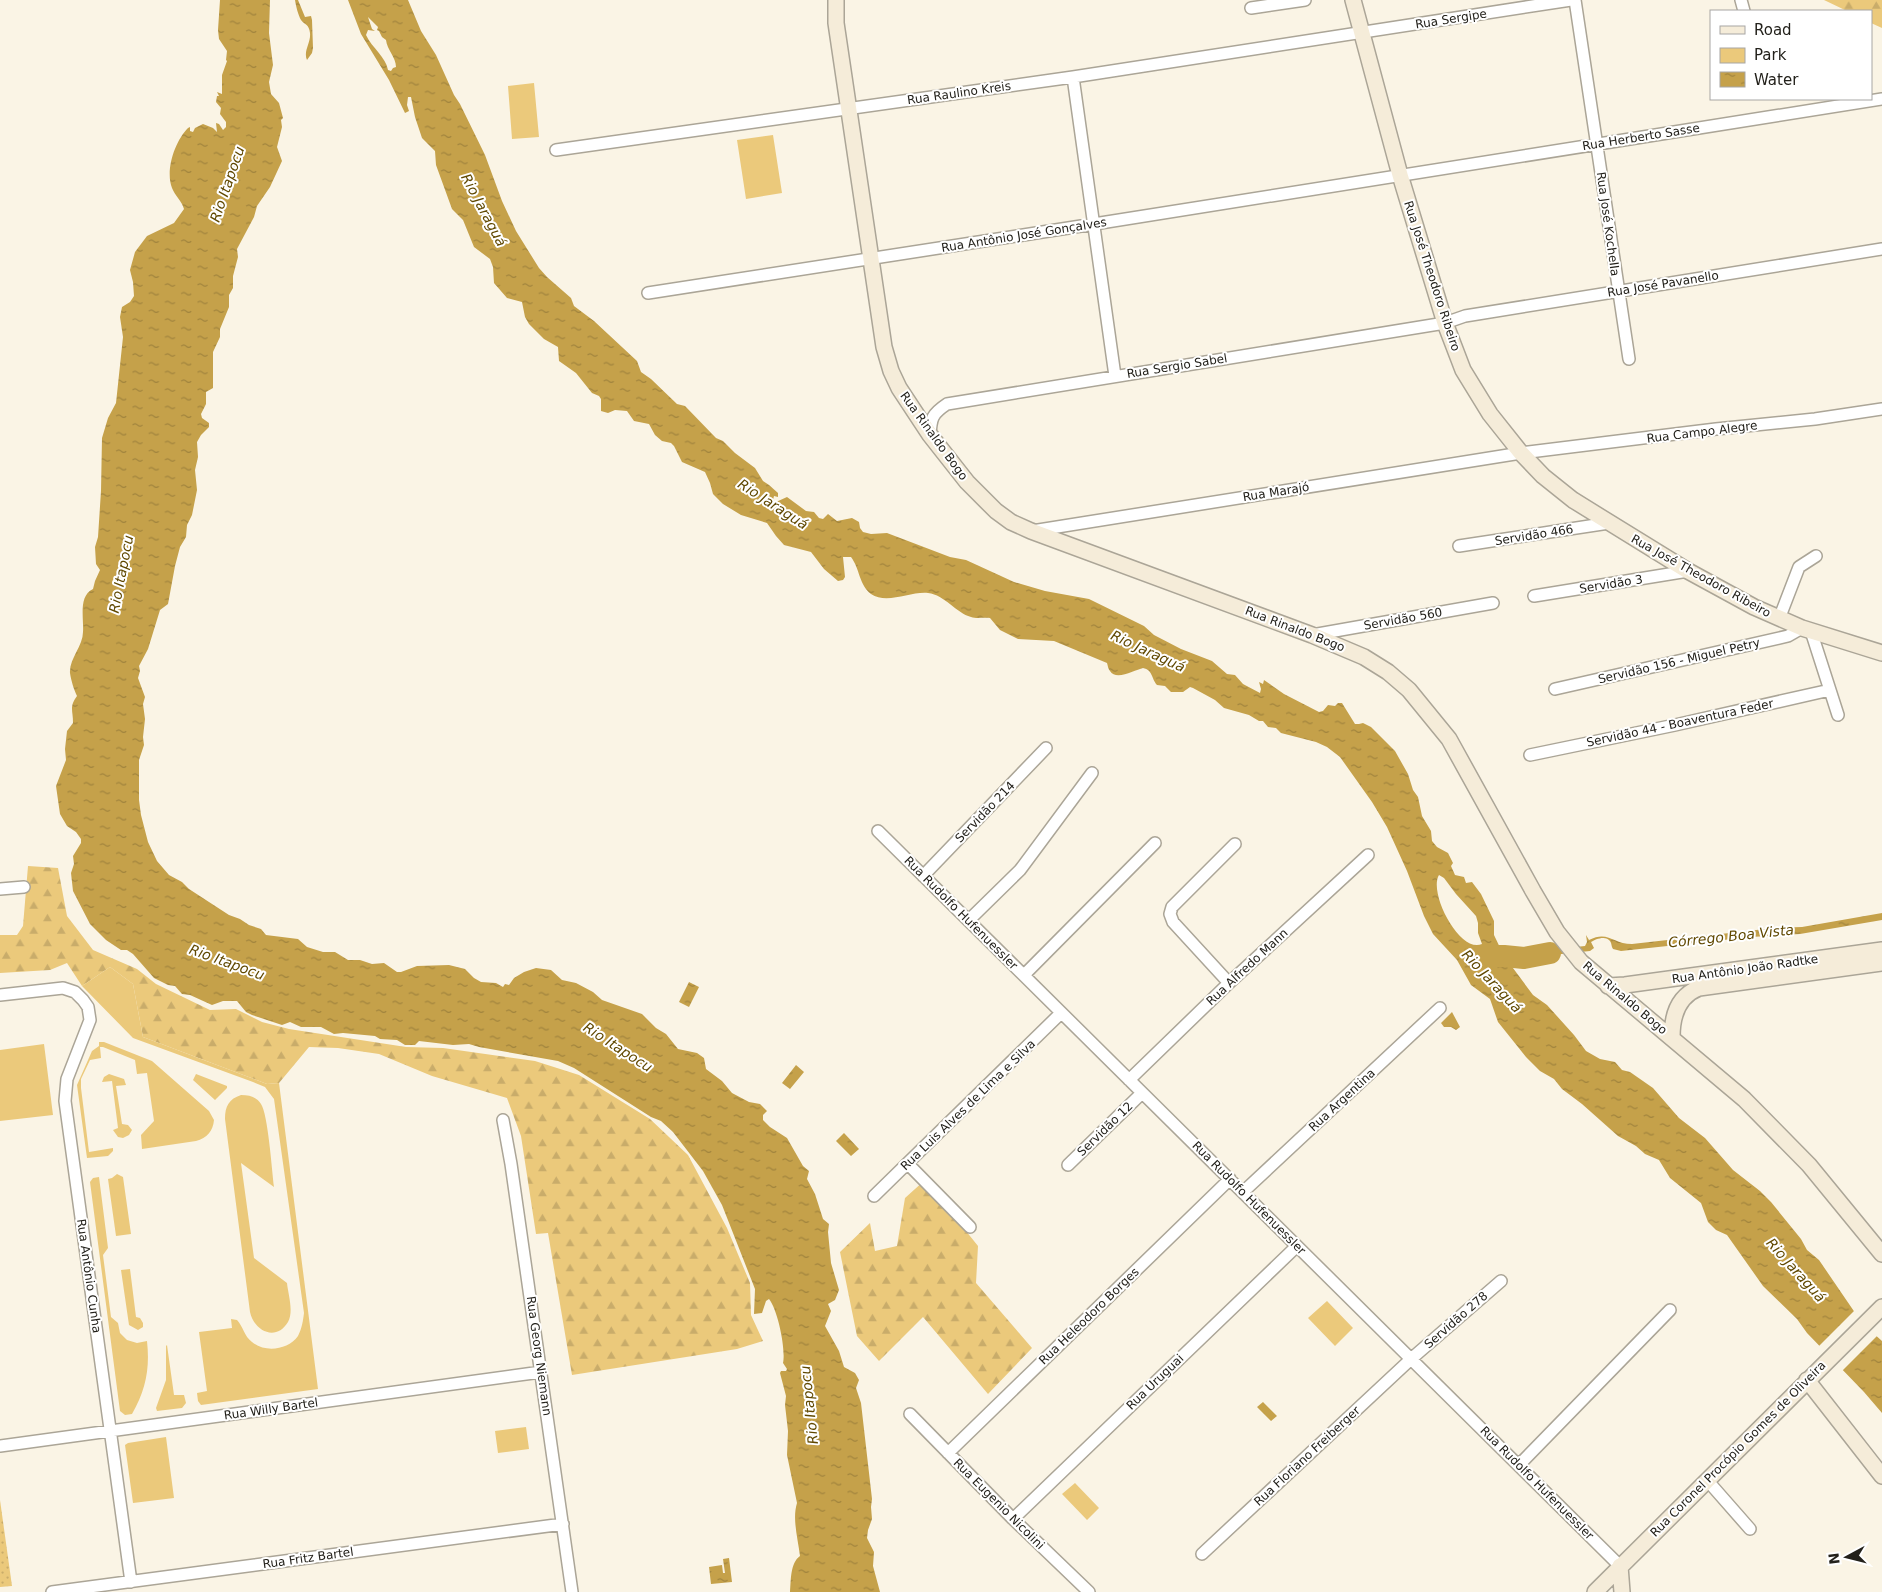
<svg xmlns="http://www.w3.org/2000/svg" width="1882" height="1592" font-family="'DejaVu Sans',sans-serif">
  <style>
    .grass { fill: url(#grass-dots) }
    .forest { fill: url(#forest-firs) }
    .park { fill: #ebc97b }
    .water { fill: url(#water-ripples); fill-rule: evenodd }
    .pier { fill: #faf4e5 }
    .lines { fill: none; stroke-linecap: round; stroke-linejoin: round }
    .river { stroke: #c5a14a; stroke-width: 22 }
    .street-casing { stroke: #aba597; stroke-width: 14 }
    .secondary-casing { stroke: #aba597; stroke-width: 18 }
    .street { stroke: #fff; stroke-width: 11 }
    .secondary { stroke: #f5ecd9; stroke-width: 15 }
    .labels { text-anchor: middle; stroke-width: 4; stroke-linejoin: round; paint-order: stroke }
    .street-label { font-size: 12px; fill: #23211b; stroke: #fff }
    .water-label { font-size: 14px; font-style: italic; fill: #604800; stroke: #fff }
  </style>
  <defs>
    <pattern id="grass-dots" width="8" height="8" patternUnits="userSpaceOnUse" patternTransform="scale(1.25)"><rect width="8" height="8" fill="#ebc97b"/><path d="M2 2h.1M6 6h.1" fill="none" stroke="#c9ac6a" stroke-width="1.8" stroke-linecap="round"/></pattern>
    <pattern id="forest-firs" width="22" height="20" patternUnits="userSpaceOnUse" patternTransform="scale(1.25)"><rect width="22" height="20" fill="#ebc97b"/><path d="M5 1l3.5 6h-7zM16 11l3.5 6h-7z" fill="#c9ac6a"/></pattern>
    <pattern id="water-ripples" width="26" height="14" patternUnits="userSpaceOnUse" patternTransform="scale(1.25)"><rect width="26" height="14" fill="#c5a14a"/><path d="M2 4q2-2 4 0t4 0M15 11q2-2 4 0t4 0" fill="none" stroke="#a0833d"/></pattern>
  </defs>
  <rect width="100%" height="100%" fill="#faf4e5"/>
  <path class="grass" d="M0,1500L12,1586L0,1587Z"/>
  <path class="forest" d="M1824,0H1882V28L1871,23V11H1847Z
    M28,866L58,868L67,916L93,950L137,969L156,984L210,1010L236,1009L262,1022L289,1029L406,1047L443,1048L535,1061L579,1075L650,1119L688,1155L727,1228L750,1283L751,1315L763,1341L737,1349L572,1375L548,1233L536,1234L521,1136L507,1098L432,1076L379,1054L338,1048L309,1047L279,1083L267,1084L143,1037L133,984L110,967L82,986L67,963L50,970L0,973V935H17L23,926Z
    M925,1180L978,1246L976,1283L1032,1348L988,1394L923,1317L879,1361L857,1336L840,1252L870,1223L875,1251L897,1246L905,1198Z"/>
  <path class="park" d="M534,83L539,137L512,139L508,86Z
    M773,135L782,193L746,199L737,140Z
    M110,967L133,984L143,1037L267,1084L279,1083L318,1389L201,1405L198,1401L197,1393L207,1391L199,1332L232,1328L231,1319L237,1320C243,1326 244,1336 252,1342C265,1353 288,1350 298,1336C302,1328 303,1321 304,1313L274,1099L265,1087L253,1082L133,1038L82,986Z
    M99,1042H104L152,1061L209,1111L214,1120C213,1131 207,1138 196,1141L142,1149L141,1135L154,1121L147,1073L137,1074L135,1060L103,1047H100L101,1058L90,1060L81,1079V1088L89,1152L113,1148V1151L108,1156L87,1158L77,1085L92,1051L99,1046Z
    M44,1044L53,1115L0,1121V1050Z
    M109,1074L124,1079L126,1085L116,1086L122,1124L128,1125L132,1130L129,1135L123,1138L118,1137L113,1130L118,1128L112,1081L102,1082L104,1077Z
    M196,1074L227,1086V1088L215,1100L193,1080Z
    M241,1095C250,1095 256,1097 261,1104C268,1114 272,1171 274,1187L241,1163L254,1258L287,1283C288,1294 294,1311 288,1322C276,1342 254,1331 250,1312L225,1119C225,1106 229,1099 241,1095Z
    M117,1174L123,1177L131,1234L116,1236L108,1179L112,1178Z
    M99,1177L108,1248L103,1255L111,1317L118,1323L120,1333L127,1340L137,1343L147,1341C150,1368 146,1390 132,1414L125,1415L120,1411L90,1182L93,1178Z
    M130,1269L136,1317L140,1318L143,1323V1327L138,1330L129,1325L121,1270Z
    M1327,1301L1353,1328L1335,1346L1308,1318Z
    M167,1345L174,1395H184L186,1403L182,1408L157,1411L156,1408L166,1380V1346Z
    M526,1427L529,1449L498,1453L495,1431Z
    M166,1437L174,1498L133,1503L125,1445L128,1443Z
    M1075,1483L1099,1508L1087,1520L1062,1494Z"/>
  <path class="water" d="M220,0H270L269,33L273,65L269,82L271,94L279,103L283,118L281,120L282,127L277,147L282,161L270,187L257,206L254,217L237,249L238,257L233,276V288L229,295V307L220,329V337L213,352V388L206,392V404L201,414L202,418L209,423V427L201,435L197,442L198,457L195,470L197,490L192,515L187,525L186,537L180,547L175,566L168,604L160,610L148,649L139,666L140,671L138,678L145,697L143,704L145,719L143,737L144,745L139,760V800L141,815L148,842L157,861L169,875L182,882L189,889L229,915L240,919L249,925L261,929L266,935L298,939L307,947L323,952H335L348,960H360L372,964L384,963L397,972H401L417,966L449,965L465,969L474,978L481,982L496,983L503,987L505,984L509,985L514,978L524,972L536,968L551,970L562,980L576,983L593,992L602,1000L642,1014L656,1028L666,1034L678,1049L697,1053L704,1058L706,1069L722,1081L732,1093L749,1102L760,1104L767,1111L763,1115V1120L770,1127L787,1138L803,1166L809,1171L807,1179L815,1194L823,1219L829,1224L828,1232L831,1263L839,1290L835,1300L828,1304L831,1311L825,1326L839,1351L844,1367L855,1373L859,1380L856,1388L861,1403L872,1499L871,1507L872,1519L868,1530L867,1538L874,1552L873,1566L880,1592H790C791,1581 790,1563 800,1556C798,1539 792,1519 797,1503L787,1455L788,1431L785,1405L786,1396L780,1373L781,1371H786L787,1369L783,1363C786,1350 778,1310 769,1299L766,1301L762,1313L754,1314L755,1289L722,1205L703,1171L673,1132L661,1121L651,1117L574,1068L558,1061L479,1047L469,1044L453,1045L419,1041L415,1045H405L397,1040L380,1039L375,1036L343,1033L334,1034L321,1027H301L290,1022L282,1025L252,1015L246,1012L237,1001H223L212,1005L190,995L182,994L175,986L168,985L154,978L133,954L127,950H121L106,940L90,924L73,891L71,873L74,864L73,856L81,843V839L76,832L67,826L60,814L56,786L66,760L65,749L67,731L73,723C73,710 69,707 77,696C74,690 71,680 70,673C69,659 83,646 83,632C84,619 78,596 93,589L95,581L100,570L96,564L95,547L98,537L101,491L102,438L108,418L116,403L123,337L120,317L122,307L130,302L134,296L133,282L130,270L135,252L147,236L174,223L184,209C182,201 175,196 172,188C165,170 175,141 188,128L190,127V131L193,132L195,128L203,124L213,128L217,132L216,123L219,124L223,130L226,127V122L220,114L221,108L216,102L217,96H219L217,92L222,94V75L227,61L226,60L227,51L219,39L218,30Z
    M295,0H298L305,17L311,16L312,20L313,48L312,53L307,60C303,51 311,43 310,33C309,24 305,25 301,20C298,15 296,6 295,0Z
    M348,0H408L421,31L436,55L454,95L460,104L485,155L502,201L516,231L539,268L547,277L571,298L574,306L594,321L637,361L641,372L651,379L677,404L685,406L716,438L723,441L735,453L755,468L763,481L769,485L778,493V497L774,496L773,500L776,502L787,497L806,511L814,512L819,518L823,519L828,514L837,521L852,518L859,522L860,528L863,532L871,534L887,533L950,557L966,560L1014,582L1045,591L1089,599L1144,626L1154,635L1181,649L1212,661L1227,674L1235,675L1243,684L1260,693L1261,689L1259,682L1263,684L1264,680L1284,694L1319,712L1323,711L1328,705L1335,706L1338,703H1342L1355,724H1359L1363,723L1371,727L1395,751L1408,774L1413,790L1418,797L1422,816L1431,831L1432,841L1437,847L1448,853L1453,863L1451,866L1455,875L1464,877L1466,883L1472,882L1481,894L1494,921V935L1504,956L1533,995L1547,1005L1574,1035L1586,1051L1600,1059L1615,1062L1622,1070L1630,1072L1653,1088L1679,1118L1705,1138L1733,1170L1760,1191L1771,1202L1801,1239L1807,1250L1819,1260L1862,1323L1882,1341V1413L1864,1392L1807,1333L1797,1319L1763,1286L1727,1235L1716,1230L1708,1222L1701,1203L1670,1178L1659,1160L1645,1154L1636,1146L1618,1136L1582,1104L1562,1089L1554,1079L1540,1071L1526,1057L1498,1022L1490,999L1471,985L1457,960L1433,934L1424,916L1407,871L1387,827L1372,802L1340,757L1327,747L1316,742L1281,733L1276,728L1268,727L1263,721H1259L1249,715L1224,708L1215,700L1193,688L1190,687L1183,692H1171L1165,686L1157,685C1151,678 1153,670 1143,668C1135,670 1116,681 1110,671C1108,669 1108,666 1107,663L1054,641L1018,639L1000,630L990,618C984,617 977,619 971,617C956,613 945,595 928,593C911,591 887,605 871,594C859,585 860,569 851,557H843L845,577L843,580L838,581L824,569L811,552L784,545L776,536L767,523L741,515L723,504L713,494L710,483L705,472L682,462L674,446L671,443L662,441L655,435L649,424L634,421L627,411L615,410L608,413L601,411V399L599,396L592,393L576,373L559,361L558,347L544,339L529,324L525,317L522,302L507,298L494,283L493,267L490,259L474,247L463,220L452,209L436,165L435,151L422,138L415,117L411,97H408L407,105L409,111L405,113L389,80L361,34ZM368,17L378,27L377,30L379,31L382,37L386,40C387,50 396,57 396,67L393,68L391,71L388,70C386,57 372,48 366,35L368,30L375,31L372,29ZM1439,875L1444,878L1456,894L1476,916L1478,923V933L1482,944C1460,954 1428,893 1439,875Z
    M1882,913V920L1800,934L1751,937L1621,951L1613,949C1611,946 1612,944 1610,941C1606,935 1595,939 1591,942L1594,948L1590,951L1552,955L1548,950L1585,946L1587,942L1586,935L1589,940C1608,930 1613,944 1632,944L1774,928L1802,927Z
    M689,982L699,987L689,1007L679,1002Z
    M1452,1012L1460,1027L1456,1030L1451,1027H1444L1441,1023Z
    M796,1065L804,1072L790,1089L782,1083Z
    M844,1133L859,1149L851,1156L836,1141Z
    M1263,1402L1277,1416L1271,1421L1257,1407Z
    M729,1558L732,1582L711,1584L709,1567L722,1565L723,1573H725L723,1559Z"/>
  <path class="pier" d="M1856,1309L1864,1321L1878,1335L1841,1372L1818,1347Z"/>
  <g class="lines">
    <path class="river" d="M1474,956H1504L1524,958L1550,953"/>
    <defs>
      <path id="street" d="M1575,0L1629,359
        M1741,0L1744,11
        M1251,8L1305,0
        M1073,77L1115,376
        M556,150L1073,77L1571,0
        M648,293L1094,224L1882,99
        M930,435C931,418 932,414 947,404L1445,323L1465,316L1882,249
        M1032,531L1521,453L1716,429L1815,419L1882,409
        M1459,546L1609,523
        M1534,596L1688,571
        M1779,619L1799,567L1816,556
        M1811,631L1838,715
        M1312,635L1493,603
        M1555,689L1788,636L1802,628
        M1530,755L1675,725L1830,690
        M878,831L1620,1566
        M923,876L1046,748
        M0,889L24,887
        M969,920L1020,870L1092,773
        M1024,975L1155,843
        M1229,983L1173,922L1170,914L1172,907L1235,844
        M0,995L63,988L75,992L83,1000L88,1007L90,1020L67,1079L65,1101L131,1582
        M1129,1080L1229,983L1368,855
        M503,1120L511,1164L572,1592
        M908,1164L970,1227
        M1068,1165L1142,1093
        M1243,1192L1440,1008
        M874,1196L1061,1013
        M910,1414L1013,1519L1089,1592
        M0,1446L541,1372
        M948,1453L1230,1179
        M1519,1465L1670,1310
        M1707,1480L1750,1529
        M1013,1519L1297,1246
        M1202,1554L1411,1359L1501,1281
        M52,1592L563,1524"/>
      <path id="secondary" d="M836,0V23L884,347L891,371L899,388L930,435L967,482L996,511L1011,522L1031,531L1312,635L1364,657L1388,672L1409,690L1449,739L1533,891L1557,932L1581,962L1744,1099L1809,1165L1882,1254
        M1353,0L1400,175L1445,323L1463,370L1490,414L1521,453L1543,476L1573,500L1688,571L1754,607L1802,628L1882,653
        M1608,986L1625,985L1882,950
        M1672,1037C1672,1016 1678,996 1699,988L1882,963
        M1807,1380L1882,1476
        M1620,1566L1622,1592
        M1595,1592L1882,1307"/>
    </defs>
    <use href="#street" class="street-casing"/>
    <use href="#secondary" class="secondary-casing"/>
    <use href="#street" class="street"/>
    <use href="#secondary" class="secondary"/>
  </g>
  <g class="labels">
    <g class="street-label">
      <text transform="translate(1451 19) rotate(-9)" y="4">Rua Sergipe</text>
      <text transform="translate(959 93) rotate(-8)" y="4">Rua Raulino Kreis</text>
      <text transform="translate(1641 137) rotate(-9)" y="4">Rua Herberto Sasse</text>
      <text transform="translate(1608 224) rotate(82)" y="4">Rua José Kochella</text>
      <text transform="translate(1024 235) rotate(-9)" y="4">Rua Antônio José Gonçalves</text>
      <text transform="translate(1432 276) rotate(72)" y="4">Rua José Theodoro Ribeiro</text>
      <text transform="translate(1663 284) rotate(-9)" y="4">Rua José Pavanello</text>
      <text transform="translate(1177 366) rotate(-9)" y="4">Rua Sergio Sabel</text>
      <text transform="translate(1702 432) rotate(-7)" y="4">Rua Campo Alegre</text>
      <text transform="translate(934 436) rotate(54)" y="4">Rua Rinaldo Bogo</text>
      <text transform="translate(1276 492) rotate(-9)" y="4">Rua Marajó</text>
      <text transform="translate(1534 535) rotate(-9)" y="4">Servidão 466</text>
      <text transform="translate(1701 576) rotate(29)" y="4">Rua José Theodoro Ribeiro</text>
      <text transform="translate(1611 584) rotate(-9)" y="4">Servidão 3</text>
      <text transform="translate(1403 619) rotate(-10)" y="4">Servidão 560</text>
      <text transform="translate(1295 629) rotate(21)" y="4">Rua Rinaldo Bogo</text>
      <text transform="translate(1679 661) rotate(-13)" y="4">Servidão 156 - Miguel Petry</text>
      <text transform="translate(1680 723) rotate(-12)" y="4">Servidão 44 - Boaventura Feder</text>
      <text transform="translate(985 812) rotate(-46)" y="4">Servidão 214</text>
      <text transform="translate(961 913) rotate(45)" y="4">Rua Rudolfo Hufenuessler</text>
      <text transform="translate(1247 967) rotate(-43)" y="4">Rua Alfredo Mann</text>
      <text transform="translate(1745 969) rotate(-8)" y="4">Rua Antônio João Radtke</text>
      <text transform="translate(1625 998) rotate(40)" y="4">Rua Rinaldo Bogo</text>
      <text transform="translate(1342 1100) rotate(-43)" y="4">Rua Argentina</text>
      <text transform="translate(968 1105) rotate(-44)" y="4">Rua Luis Alves de Lima e Silva</text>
      <text transform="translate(1105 1129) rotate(-44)" y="4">Servidão 12</text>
      <text transform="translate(1249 1198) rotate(45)" y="4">Rua Rudolfo Hufenuessler</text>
      <text transform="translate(89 1276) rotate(82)" y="4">Rua Antônio Cunha</text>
      <text transform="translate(1089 1316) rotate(-44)" y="4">Rua Heleodoro Borges</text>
      <text transform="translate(1456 1320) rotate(-41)" y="4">Servidão 278</text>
      <text transform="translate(539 1356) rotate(82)" y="4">Rua Georg Niemann</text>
      <text transform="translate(1155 1382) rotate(-44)" y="4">Rua Uruguai</text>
      <text transform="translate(271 1409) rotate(-8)" y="4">Rua Willy Bartel</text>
      <text transform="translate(1738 1449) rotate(-45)" y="4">Rua Coronel Procópio Gomes de Oliveira</text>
      <text transform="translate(1307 1456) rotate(-43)" y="4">Rua Floriano Freiberger</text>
      <text transform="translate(1537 1483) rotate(45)" y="4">Rua Rudolfo Hufenuessler</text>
      <text transform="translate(999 1504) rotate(45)" y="4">Rua Eugenio Nicolini</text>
      <text transform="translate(308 1558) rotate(-8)" y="4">Rua Fritz Bartel</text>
    </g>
    <g class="water-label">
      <text transform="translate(227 184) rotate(-71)" y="5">Rio Itapocu</text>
      <text transform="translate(484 210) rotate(62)" y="5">Rio Jaraguá</text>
      <text transform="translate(773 504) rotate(33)" y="5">Rio Jaraguá</text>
      <text transform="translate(121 574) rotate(-79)" y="5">Rio Itapocu</text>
      <text transform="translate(1148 651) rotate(25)" y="5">Rio Jaraguá</text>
      <text transform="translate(1731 936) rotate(-6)" y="5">Córrego Boa Vista</text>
      <text transform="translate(227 962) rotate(20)" y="5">Rio Itapocu</text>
      <text transform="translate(1492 981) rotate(47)" y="5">Rio Jaraguá</text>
      <text transform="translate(618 1047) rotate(33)" y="5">Rio Itapocu</text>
      <text transform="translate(1796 1270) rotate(48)" y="5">Rio Jaraguá</text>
      <text transform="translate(809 1405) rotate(-96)" y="5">Rio Itapocu</text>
    </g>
  </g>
  <rect x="1710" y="10" width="162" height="90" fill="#ffffff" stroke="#a7a6a4"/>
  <rect x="1720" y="26" width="25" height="8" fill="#f5ecd9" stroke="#a7a6a4"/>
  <text x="1754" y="35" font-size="15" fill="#23211b">Road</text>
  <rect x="1720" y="48" width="25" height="15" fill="#ebc97b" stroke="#a7a6a4"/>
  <text x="1754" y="60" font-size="15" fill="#23211b">Park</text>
  <rect x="1720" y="72" width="25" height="15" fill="url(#water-ripples)" stroke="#a7a6a4"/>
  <text x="1754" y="85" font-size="15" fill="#23211b">Water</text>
  <g transform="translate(1847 1557) rotate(263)" stroke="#ffffff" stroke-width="4" paint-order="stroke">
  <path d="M0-4L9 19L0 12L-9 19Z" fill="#23211b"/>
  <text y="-8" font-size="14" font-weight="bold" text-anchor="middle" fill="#23211b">N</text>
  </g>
</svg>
